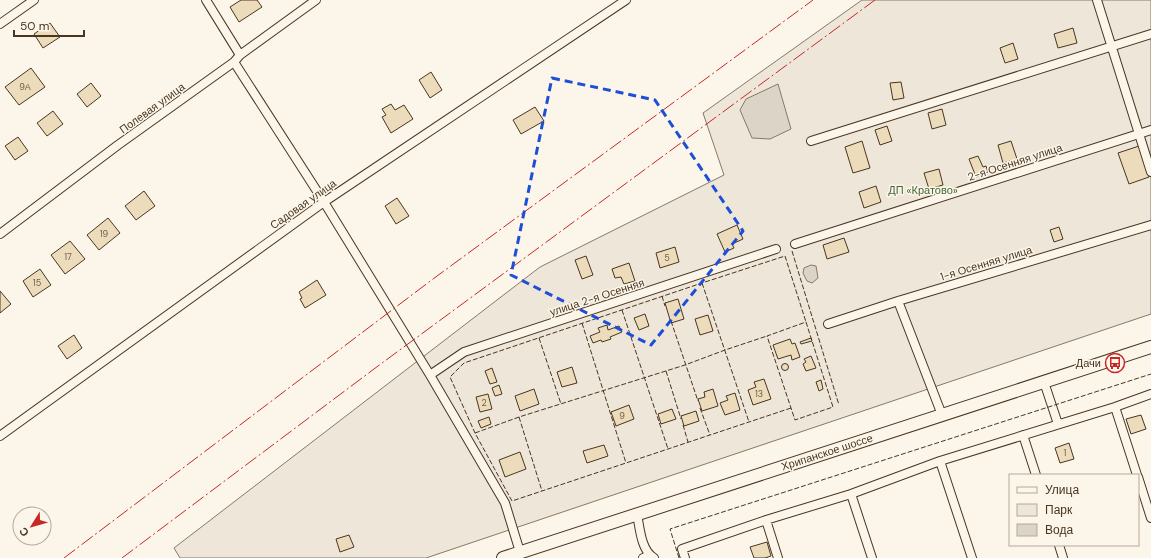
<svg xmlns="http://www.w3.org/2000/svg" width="1151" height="558" font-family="'DM Sans',sans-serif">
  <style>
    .green { fill: #ede6d9; stroke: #887966 }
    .water { fill: #dcd4c6; stroke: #887966 }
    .building { fill: #ecdcbc; stroke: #4a3520 }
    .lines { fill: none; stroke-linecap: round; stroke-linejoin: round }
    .street-casing { stroke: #4a3520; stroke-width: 10 }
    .secondary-casing { stroke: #4a3520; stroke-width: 14 }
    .street { stroke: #fbf6e9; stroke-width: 8 }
    .secondary { stroke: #fbf6e9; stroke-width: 12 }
    .fence { stroke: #4a3520; stroke-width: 1; stroke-dasharray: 5 2; stroke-linecap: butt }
    .power { stroke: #c62828; stroke-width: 1; stroke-dasharray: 14 3 2 3; stroke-linecap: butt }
    .marked { fill: none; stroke: #1d4ed8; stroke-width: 3; stroke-dasharray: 8 5; stroke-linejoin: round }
    .labels { text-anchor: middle; stroke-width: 3; stroke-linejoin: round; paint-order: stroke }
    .number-label { font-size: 9px; fill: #725f47 }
    .street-label { font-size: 11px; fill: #4a3520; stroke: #fbf6e9 }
    .park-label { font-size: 11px; fill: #436837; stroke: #fbf6e9 }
    .poi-label { font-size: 11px; fill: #4a3520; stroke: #fbf6e9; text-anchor: end }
  </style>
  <rect width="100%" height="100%" fill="#fbf6e9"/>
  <path class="green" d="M862,0H1151V314L426,558H180L174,548L540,267L724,175L703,113Z"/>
  <path class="water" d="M778,84L791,129L770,139L752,138L740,110L746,99Z
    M811,265L816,266L818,278L812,283L807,281L803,273L804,268Z"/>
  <path class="building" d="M241,0H257L262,7L239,22L230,7Z
    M50,23L60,37L43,48L34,34Z
    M1073,28L1077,43L1058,48L1054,34Z
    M1013,43L1018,59L1005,63L1000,48Z
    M31,68L45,87L19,105L5,87Z
    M431,72L442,90L430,98L419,80Z
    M901,82L904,98L893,100L890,83Z
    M91,83L101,96L87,107L77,94Z
    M391,104L395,110L404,105L413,119L391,133L382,117L386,115L382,109Z
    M535,107L544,121L521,134L513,120Z
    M942,109L946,125L932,129L928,113Z
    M53,111L63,124L47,136L37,123Z
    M887,126L892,141L880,145L875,130Z
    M18,137L28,151L15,160L5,146Z
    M862,141L870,168L853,173L845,147Z
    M1011,141L1017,159L1003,163L998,145Z
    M1139,146L1149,177L1129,184L1118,153Z
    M978,156L983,167L986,166L988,172L976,177L969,159Z
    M939,169L943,185L929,189L924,173Z
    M876,186L881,202L864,208L859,192Z
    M144,191L155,206L136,220L125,206Z
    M397,198L409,216L396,224L385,206Z
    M108,218L120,233L99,250L87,235Z
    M737,225L743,239L732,244L734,248L725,252L717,234Z
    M1059,227L1063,239L1054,242L1050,230Z
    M844,238L849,252L827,259L823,245Z
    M70,241L85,259L65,274L51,255Z
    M675,247L679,262L660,268L656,253Z
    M586,256L593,275L582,279L575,260Z
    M629,263L635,281L624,284L621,277L615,278L612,269Z
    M40,269L51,285L33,297L23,281Z
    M317,280L326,295L305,308L300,299L302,298L299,292Z
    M0,291L11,304L0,313Z
    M678,299L684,319L671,323L665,303Z
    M645,314L649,326L639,330L634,318Z
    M708,315L713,331L700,335L695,319Z
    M607,325L608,330L619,326L622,332L610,337L611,339L602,342L601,340L593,343L590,336L600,332L598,328Z
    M74,335L82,348L67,359L58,346Z
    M811,338L812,341L801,344L800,342Z
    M790,339L792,344L795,343L800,357L792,360L791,355L778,359L773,345Z
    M811,356L816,368L806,371L803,364L806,362L804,359Z
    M781.5 367a3.5 3.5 0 1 1 7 0a3.5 3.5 0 1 1-7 0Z
    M572,367L577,383L562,387L557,372Z
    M492,368L497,382L490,384L485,371Z
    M764,379L771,399L753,405L748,390L756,387L754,382Z
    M821,380L823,389L819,391L816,382Z
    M499,385L502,394L495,396L492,388Z
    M534,389L539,404L520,411L515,396Z
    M713,389L718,406L702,411L698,399L705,397L704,392Z
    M735,393L740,410L725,415L720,403L728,400L726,396Z
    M488,394L492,409L480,412L476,397Z
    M629,405L634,419L616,426L611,412Z
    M672,409L676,419L661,424L658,414Z
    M696,411L699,421L684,426L681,416Z
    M1141,415L1146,429L1131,434L1126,419Z
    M489,417L491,424L481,428L478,421Z
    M1069,443L1074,459L1060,463L1055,448Z
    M604,445L608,456L587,463L583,451Z
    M520,452L526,469L505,477L499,460Z
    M349,535L354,547L340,552L336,539Z
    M767,542L771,556L765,558H754L750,547Z"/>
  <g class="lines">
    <defs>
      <path id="street" d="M206,0L240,55
        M1097,0L1151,172
        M0,24L34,0
        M234,62L324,202L430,375L505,503L520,552
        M811,141L1151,34
        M0,234L118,145L234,62L240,55L316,0
        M795,244L1151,130
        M898,301L942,415
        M828,324L898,301L1151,225
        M430,375L464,352L776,249
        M1044,382L1058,424
        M1115,407L1137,475
        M1023,435L1036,475
        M0,436L324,202L626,0
        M940,461L972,558
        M1138,477L1151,518
        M851,494L872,558
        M637,514C640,529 641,550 654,558
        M766,520L778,558
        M1059,545L1063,558
        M643,558L650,555
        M685,558L682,549L766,520L851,494L940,461L1115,407L1151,394"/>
      <path id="secondary" d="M503,558L1151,347"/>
    </defs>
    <use href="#street" class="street-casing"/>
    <use href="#secondary" class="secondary-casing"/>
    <use href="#street" class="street"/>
    <use href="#secondary" class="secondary"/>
    <path class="fence" d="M792,251L839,405
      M702,283L749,422
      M662,296L665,306
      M622,310L668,449
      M671,321L698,401
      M806,322L833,407L795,420L767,336Z
      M582,323L626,463
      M539,338L561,404
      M666,371L681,419
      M700,408L710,435
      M791,408L512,501L475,433L450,377L464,363L702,283L785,256L806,322
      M519,417L542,491
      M683,425L688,442
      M475,433L519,417L685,365L725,350L767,336
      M679,558L670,529L1151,374"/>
    <path class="power" d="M64,558L433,279L813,0
      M122,558L378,366L875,0"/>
  </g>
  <path class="marked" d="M552,78L655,100L743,231L651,345L511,275Z"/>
  <defs>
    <symbol id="bus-ring" viewBox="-11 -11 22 22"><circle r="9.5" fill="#fbf6e9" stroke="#c62828" stroke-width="1.5"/><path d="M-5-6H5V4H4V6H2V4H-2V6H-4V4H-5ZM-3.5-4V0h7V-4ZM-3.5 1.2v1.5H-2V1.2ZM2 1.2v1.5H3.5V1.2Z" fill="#c62828"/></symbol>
  </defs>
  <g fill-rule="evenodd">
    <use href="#bus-ring" x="1104" y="352" width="22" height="22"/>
  </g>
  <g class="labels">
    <g class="number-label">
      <text x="25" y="90">9А</text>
      <text x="104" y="237">19</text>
      <text x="68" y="260">17</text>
      <text x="667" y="261">5</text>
      <text x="37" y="286">15</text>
      <text x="759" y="397">13</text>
      <text x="484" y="406">2</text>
      <text x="622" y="419">9</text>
      <text x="1065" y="456">1</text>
    </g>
    <g class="street-label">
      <text transform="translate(152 108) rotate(-36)" y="4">Полевая улица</text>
      <text transform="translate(1015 162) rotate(-18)" y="4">2-я Осенняя улица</text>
      <text transform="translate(303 204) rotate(-35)" y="4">Садовая улица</text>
      <text transform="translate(986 263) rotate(-17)" y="4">1-я Осенняя улица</text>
      <text transform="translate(597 297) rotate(-18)" y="4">улица 2-я Осенняя</text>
      <text transform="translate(827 452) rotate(-18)" y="4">Хрипанское шоссе</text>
    </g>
    <g class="park-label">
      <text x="923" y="194">ДП «Кратово»</text>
    </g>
    <g class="poi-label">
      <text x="1101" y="367">Дачи</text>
    </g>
  </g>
  <rect x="1009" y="474" width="130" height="72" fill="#fbf6e9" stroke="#b4a999"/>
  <rect x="1017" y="487" width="20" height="6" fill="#fbf6e9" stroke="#b4a999"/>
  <text x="1045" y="494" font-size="12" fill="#4a3520">Улица</text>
  <rect x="1017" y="504" width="20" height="12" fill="#ede6d9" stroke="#b4a999"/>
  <text x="1045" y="514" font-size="12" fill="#4a3520">Парк</text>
  <rect x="1017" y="524" width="20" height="12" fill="#dcd4c6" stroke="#b4a999"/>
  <text x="1045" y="534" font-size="12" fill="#4a3520">Вода</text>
  <g transform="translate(32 526) rotate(233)"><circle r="19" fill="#fbf6e9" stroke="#b4a999"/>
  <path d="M0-3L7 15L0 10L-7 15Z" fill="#c62828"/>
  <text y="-6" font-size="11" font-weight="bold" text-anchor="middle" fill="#4a3520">С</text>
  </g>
  <path d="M14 30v6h70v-6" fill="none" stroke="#4a3520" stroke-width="2"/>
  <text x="20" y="30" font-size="12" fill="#4a3520" stroke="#fbf6e9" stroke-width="3" paint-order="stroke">50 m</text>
</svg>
